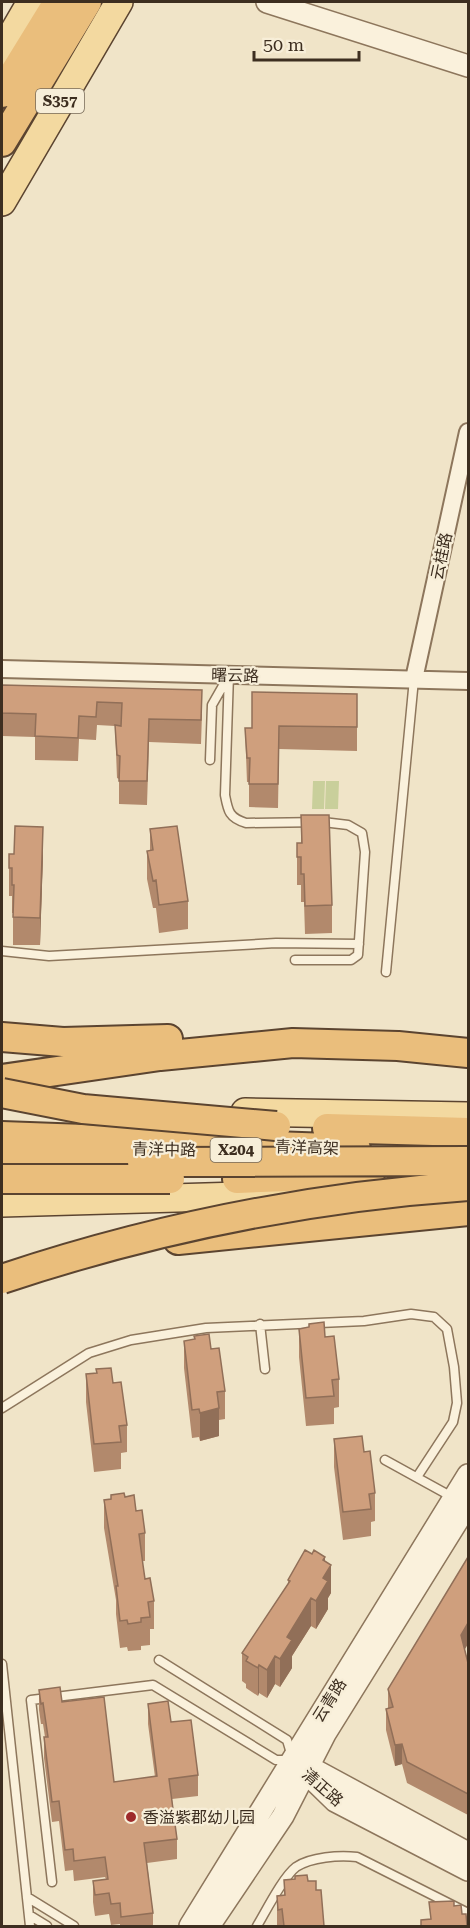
<svg xmlns="http://www.w3.org/2000/svg" width="470" height="1928" font-family="'Roboto Serif','Noto Sans SC',serif">
  <style>
    .green { fill: #c9cf9b }
    .lines { fill: none; stroke-linecap: round; stroke-linejoin: round }
    .service-casing { stroke: #8d765c; stroke-width: 11 }
    .minor-casing { stroke: #8d765c; stroke-width: 20 }
    .tertiary-casing { stroke: #8d765c; stroke-width: 24 }
    .primary-casing { stroke: #5b4430; stroke-width: 30 }
    .trunk-casing { stroke: #5b4430; stroke-width: 32 }
    .service { stroke: #faf1dc; stroke-width: 8 }
    .minor { stroke: #faf1dc; stroke-width: 16 }
    .tertiary { stroke: #faf1dc; stroke-width: 21 }
    .primary { stroke: #f3d9a0; stroke-width: 27 }
    .trunk { stroke: #eabe7c; stroke-width: 28 }
    .trunk-bridge-casing { stroke: #5b4430; stroke-width: 32; stroke-linecap: butt }
    .trunk-bridge { stroke: #eabe7c; stroke-width: 28 }
    .wall { fill: #b2896c }
    .shaded-wall { fill: #916f58 }
    .building { fill: #cf9f7d; stroke: #916f58; stroke-width: 1.5 }
    .poi-dot { fill: #9e2a2b; stroke: #f7eed8; stroke-width: 2 }
    .labels { text-anchor: middle; stroke-width: 4.5; stroke-linejoin: round; paint-order: stroke }
    .shield { fill: #f7eed8; stroke: #756857; stroke-width: 1.5 }
    .shield-label { font-size: 15px; font-weight: bold; fill: #3d2e20 }
    .street-label { font-size: 16px; fill: #3d2e20; stroke: #f7eed8 }
    .poi-label { font-size: 16px; fill: #3d2e20; stroke: #f7eed8; text-anchor: start }
  </style>
  <rect width="100%" height="100%" fill="#f0e4c8"/>
  <path class="green" d="M313,781H325L324,809H312Z
    M326,781H339L338,809H325Z"/>
  <g class="lines">
    <defs>
      <path id="service" d="M229,674L225,795C228,811 229,818 246,823L323,822L348,825L362,833L365,852L358,955L351,960H295
        M210,760L212,705L228,677
        M2,951L49,956L276,943L359,944
        M386,972L414,679
        M260,1324L265,1369
        M2,1408L89,1353L131,1340L206,1328L364,1321L411,1314L434,1317L447,1329L454,1367L457,1403L453,1422L417,1477
        M385,1460L454,1498
        M2,1664L30,1926
        M52,1882L31,1700L153,1685L276,1760H293L287,1740L159,1660
        M27,1897L74,1926
        M29,1915L47,1926
        M257,1926C266,1911 283,1877 296,1867C311,1857 339,1855 357,1857L468,1913"/>
      <path id="minor" d="M2,669L468,681
        M414,679L468,432"/>
      <path id="tertiary" d="M267,2L468,66
        M297,1764L335,1801L468,1870
        M311,1768L468,1853
        M190,1926L468,1475
        M209,1926L283,1816L325,1734L468,1504"/>
      <path id="primary" d="M2,52L31,2
        M2,202L119,2
        M245,1112L468,1116
        M2,1203L312,1194"/>
      <path id="trunk" d="M2,93L58,2
        M2,142L87,2
        M2,1037L63,1042L168,1039
        M2,1079L160,1056L293,1043L398,1046L468,1053
        M327,1128L468,1132
        M2,1136L356,1149
        M2,1162H142
        M237,1179L370,1174
        M178,1240L468,1211"/>
    </defs>
    <use href="#service" class="service-casing"/>
    <use href="#minor" class="minor-casing"/>
    <use href="#tertiary" class="tertiary-casing"/>
    <use href="#primary" class="primary-casing"/>
    <use href="#trunk" class="trunk-casing"/>
    <use href="#service" class="service"/>
    <use href="#minor" class="minor"/>
    <use href="#tertiary" class="tertiary"/>
    <use href="#primary" class="primary"/>
    <use href="#trunk" class="trunk"/>
    <defs>
      <path id="trunk-bridge" d="M2,1093L83,1109L276,1126
        M142,1162L468,1161
        M2,1179H170
        M2,1279C152,1229 310,1197 468,1186"/>
    </defs>
    <use href="#trunk-bridge" class="trunk-bridge-casing"/>
    <use href="#trunk-bridge" class="trunk-bridge"/>
  </g>
  <path class="wall" d="M2,685L202,714L201,744L149,742L147,805L119,804V779L117,778L115,726L97,725L96,740L79,739L78,761L35,760V737L2,736Z
    M357,694V751L279,749L278,808L249,807V782H247L245,728H252Z
    M301,815L332,905V933L305,934L304,902H301V885H297V843H301Z
    M150,829L188,901V929L159,933L156,908H153L147,879V851H150Z
    M43,855L40,945H13V913H12V896H9V868Z
    M299,1329L325,1337L339,1379V1407L334,1408V1424L306,1426L299,1357Z
    M184,1341L211,1349L225,1391V1419L219,1420V1436L200,1441L199,1437L192,1438L184,1368Z
    M86,1374L113,1383L127,1425V1452L121,1453V1469L94,1472L86,1402Z
    M334,1439L364,1452L375,1493V1521L371,1522V1536L343,1540L334,1467Z
    M111,1495L125,1497L136,1511L145,1533V1561H142L145,1579L154,1601V1629H150V1645L141,1646V1650L128,1651L127,1647L120,1648L116,1614V1600L104,1528V1500L111,1499Z
    M312,1554L325,1561L331,1593L328,1598V1609L316,1629L311,1626L292,1656V1668L280,1687L275,1684L267,1698L259,1693L258,1696L246,1688V1684L242,1681V1653L288,1584V1580Z
    M465,1650L468,1663V1815L407,1783L402,1764L395,1766L386,1730V1709H388V1689Z
    M39,1690L62,1702L114,1782L155,1777L148,1724V1704L171,1722L198,1775V1796L172,1799L177,1839V1859L147,1863L153,1913V1926H120V1924L111,1925L109,1914L95,1916L93,1902V1881L106,1879L105,1877L74,1881L73,1870L65,1871L59,1821L52,1822L44,1758V1737H45L43,1724H41L39,1710Z
    M284,1880L308,1881L316,1890L324,1926H277V1896L284,1895Z"/>
  <path class="shaded-wall" d="M43,827V855L40,945V918Z
    M219,1408V1436L200,1441V1413Z
    M325,1557V1575L331,1565V1593L328,1598V1609L316,1629V1601L323,1560Z
    M311,1598V1626L292,1656V1668L280,1687V1659L287,1637Z
    M468,1623V1644L461,1656V1635Z
    M275,1656V1684L267,1698V1670Z
    M259,1665V1693L258,1696V1668Z
    M402,1744V1764L395,1766V1745Z"/>
  <path class="building" d="M2,685L202,690L201,720L149,719L147,781H119L120,756L117,755L115,725L121,726L122,703L97,702L96,717L79,716L78,738L35,736L36,714L2,713Z
    M252,692L357,694V727L279,726L278,784H249L250,758H247L245,728H252Z
    M301,815H329L332,905L305,906L304,874H301V857H297V843H302Z
    M15,826L43,827L40,918L13,917L14,885H12V868H9V854H14Z
    M177,826L188,901L159,905L156,880L153,881L147,851L153,850L150,829Z
    M324,1322L325,1337L334,1336L339,1379L332,1380L334,1396L306,1398L299,1329L309,1327V1324Z
    M209,1334L211,1349L219,1348L225,1391L217,1392L219,1408L200,1413L199,1409L192,1410L184,1341L195,1339L194,1336Z
    M111,1368L113,1383L121,1382L127,1425L119,1426L121,1442L94,1444L86,1374L97,1373L96,1369Z
    M362,1436L364,1452L370,1451L375,1493L369,1494L371,1509L343,1512L334,1439Z
    M124,1493L125,1497L134,1495L136,1511L142,1510L145,1533L139,1534L143,1565L145,1579L150,1578L154,1601L148,1602L150,1617L141,1618V1622L128,1624L127,1620L120,1621L116,1586H118L104,1500L111,1499V1495Z
    M305,1550L312,1554L314,1550L325,1557L323,1560L331,1565L323,1578L328,1581L316,1601L311,1598L287,1637L292,1640L280,1659L275,1656L267,1670L259,1665L258,1668L246,1661L248,1657L242,1653L290,1581L288,1580Z
    M468,1557V1623L461,1635L468,1663V1794L407,1762L402,1744L395,1745L386,1709L393,1707L388,1689Z
    M60,1687L62,1702L104,1697L114,1782L157,1776L148,1704L168,1701L171,1722L191,1720L198,1775L169,1779L177,1839L144,1843L153,1913L121,1917L120,1903L111,1904L109,1893L95,1895L93,1881L108,1879L105,1857L74,1861L73,1849L65,1850L59,1801L52,1802L44,1737H48L43,1703L41,1704L39,1690Z
    M307,1875L308,1881H316V1890H321L324,1926H284L282,1909L278,1910L277,1896L285,1895L284,1880L295,1879V1876Z
    M454,1901V1906L461,1905L462,1914H466L467,1926H421V1920L431,1919L429,1902Z"/>
  <circle class="poi-dot" cx="131" cy="1817" r="6"/>
  <g class="labels">
    <g class="shield">
      <rect x="36" y="89" width="48" height="24" rx="4.5"/>
      <rect x="210.5" y="1138" width="51" height="24" rx="4.5"/>
    </g>
    <g class="shield-label">
      <text x="60" y="106">S357</text>
      <text x="236" y="1155">X204</text>
    </g>
    <g class="street-label">
      <text transform="translate(441 556) rotate(-78)" y="6">云桂路</text>
      <text transform="translate(235 675) rotate(1)" y="6">曙云路</text>
      <text transform="translate(307 1147) rotate(2)" y="6">青洋高架</text>
      <text transform="translate(164 1149) rotate(1)" y="6">青洋中路</text>
      <text transform="translate(329 1700) rotate(-58)" y="6">云青路</text>
      <text transform="translate(323 1787) rotate(41)" y="6">清正路</text>
    </g>
    <g class="poi-label">
      <text x="143" y="1823">香溢紫郡幼儿园</text>
    </g>
  </g>
  <rect width="470" height="1928" fill="none" stroke="#3d2e20" stroke-width="6"/>
  <path d="M254 51v9h105v-9" fill="none" stroke="#3d2e20" stroke-width="3"/>
  <text x="263" y="51" font-size="18" fill="#3d2e20" stroke="#f7eed8" stroke-width="4.5" paint-order="stroke">50 m</text>
</svg>
